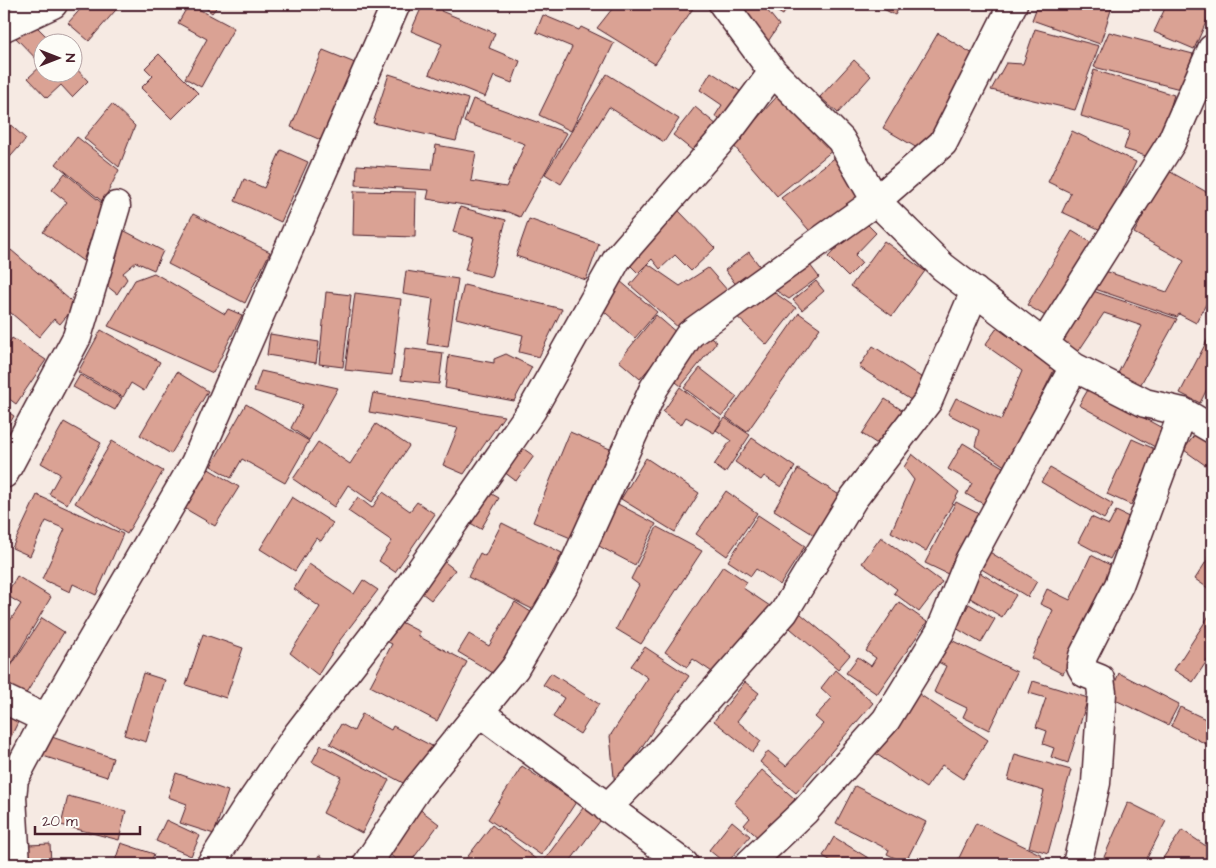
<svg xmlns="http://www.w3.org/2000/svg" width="1216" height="868" font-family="'Architects Daughter',sans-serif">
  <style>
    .building { fill: #daa294; stroke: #4a1f2b }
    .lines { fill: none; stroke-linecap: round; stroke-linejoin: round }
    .minor-casing { stroke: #4a1f2b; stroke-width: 31 }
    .minor { stroke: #fdfcf7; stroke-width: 28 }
  </style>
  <rect width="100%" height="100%" fill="#f6eae3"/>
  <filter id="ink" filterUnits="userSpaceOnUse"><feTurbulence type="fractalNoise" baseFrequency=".02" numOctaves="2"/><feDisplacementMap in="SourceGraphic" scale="10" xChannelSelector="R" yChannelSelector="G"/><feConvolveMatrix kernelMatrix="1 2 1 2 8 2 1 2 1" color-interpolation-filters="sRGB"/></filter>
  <g filter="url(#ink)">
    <path class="building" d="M4,4H35L4,21Z
      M85,4H121L89,41L68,23Z
      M189,4L234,28L201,87L185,78L207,39L178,23Z
      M200,4H219L212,13Z
      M346,4H360L358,9Z
      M423,4H444L441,11L495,33L489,48L520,61L512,83L494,76L485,97L429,74L442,44L411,31Z
      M527,4H549L547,11Z
      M616,4H696L655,64L597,28Z
      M731,4H762L779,25L765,46Z
      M764,4H789L783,15Z
      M874,4H901L895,15Z
      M1038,4H1113L1100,44L1032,20Z
      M1167,4H1212V9L1194,49L1154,32Z
      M543,15L579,30L581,27L614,43L571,131L539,115L572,47L536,32Z
      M31,21L52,42H42V72H72V64L88,81L72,97L61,85L47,98L28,78L42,65L15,37Z
      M1035,29L1099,46L1075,110L991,90L1006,63L1023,64Z
      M1109,32L1193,54L1184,90L1094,67Z
      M938,33L978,57L924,152L883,128Z
      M323,50L355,63L323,141L291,127Z
      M159,54L198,93L172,119L141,88L153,76L145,68Z
      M854,60L871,76L838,113L820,97Z
      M1094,70L1174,95L1155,159L1124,149L1130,131L1081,116Z
      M711,72L749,97L729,126L715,116L722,105L700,90Z
      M389,74L468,99L456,141L373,123Z
      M607,74L679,119L664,142L609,107L561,184L545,174Z
      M782,91L833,150L777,196L733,145Z
      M473,99L567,133L520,217L508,212L427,199L429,190L356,185L357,165L432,170L436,145L476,152L471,181L506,187L525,144L464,122Z
      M112,104L135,126L119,167L84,138Z
      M695,107L723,130L702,158L673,135Z
      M4,119L26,139L4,164Z
      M1072,131L1136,162L1103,231L1062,212L1071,193L1048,182Z
      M77,137L119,170L103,202L56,164Z
      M281,150L308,162L281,222L235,201L244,179L264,188Z
      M840,154L870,196L815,237L781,198Z
      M1167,170L1212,195V293L1196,323L1179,314L1177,317L1092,288L1099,269L1167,292L1184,261L1134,233Z
      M65,173L103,204L83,261L43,232L67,202L52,190Z
      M354,191L416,192L415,237L353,235Z
      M460,207L506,220L491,277L465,270L474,238L453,232Z
      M677,209L715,248L691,271L675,255L660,269L652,259L638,273L625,260Z
      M193,214L270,252L245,303L168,264Z
      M529,219L599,244L586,280L516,256Z
      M863,220L876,233L855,255L862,263L848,277L828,257Z
      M123,230L163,251L154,270L136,262L123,273L127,279L117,294L107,286Z
      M1072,231L1092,243L1047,317L1027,305Z
      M884,241L925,271L892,316L851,286Z
      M11,250L76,305L60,324L54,319L39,337L4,307V259Z
      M749,252L761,268L737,286L725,270Z
      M804,257L819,277L789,299L766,284Z
      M648,264L680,286L708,268L728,291L680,329L630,285Z
      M406,271L458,279L448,347L427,344L433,299L403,294Z
      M154,273L225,314L228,309L242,315L213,373L108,326L135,280Z
      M620,281L657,312L635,338L600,308Z
      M816,281L824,291L802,310L793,300Z
      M464,285L562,309L539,357L519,352L523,335L456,318Z
      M764,285L796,308L767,345L732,312Z
      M1084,288L1177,319L1137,391L1115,379L1142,326L1104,313L1076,355L1052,338Z
      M326,292L351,295L343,367L319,364Z
      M355,293L401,299L392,375L345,370Z
      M799,313L820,328L747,432L726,417Z
      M656,315L678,334L640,379L619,361Z
      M997,328L1054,370L1006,467L975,446L979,430L948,414L956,398L1001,420L1022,371L985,345Z
      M101,330L160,362L144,391L131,383L123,397L78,372Z
      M703,331L717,342L681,386L667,375Z
      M1212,331V379L1200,403L1180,393Z
      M270,334L319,342L316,363L267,355Z
      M12,338L46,360L16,404L4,395V350Z
      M873,346L924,379L911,400L859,367Z
      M405,348L443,353L439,384L401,380Z
      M506,354L532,367L514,401L445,388L449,355L494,363V359Z
      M700,368L737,397L722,416L684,388Z
      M261,371L338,388L309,440L291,428L303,405L254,391Z
      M177,372L208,391L171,454L140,435Z
      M80,375L122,398L115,410L73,387Z
      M680,387L722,420L714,433L686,417L681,425L663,412Z
      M1089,388L1164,429L1155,447L1079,405Z
      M373,393L504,416L464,474L443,465L458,428L369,412Z
      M885,399L905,412L882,447L862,434Z
      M246,404L309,441L285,483L242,459L231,478L211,466Z
      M4,409L14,416L4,433Z
      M725,418L750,435L725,473L714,465L731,440L716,430Z
      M64,422L101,443L67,504L49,494L60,474L41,463Z
      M376,424L409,446L372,502L348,485L334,507L293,479L318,442L350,464Z
      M1201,425L1212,433V470L1184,450Z
      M570,432L610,449L573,539L533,522Z
      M752,438L795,467L781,487L764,476L761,480L735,462Z
      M1132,439L1157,450L1131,505L1107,494Z
      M112,441L163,471L127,534L75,503Z
      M963,443L1006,469L985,505L966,494L972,483L948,469Z
      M518,445L534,456L516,481L500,469Z
      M912,454L959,492L926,551L891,532L914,480L904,467Z
      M646,458L699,493L675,532L621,499Z
      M207,468L239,487L215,526L184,508Z
      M1050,468L1113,504L1104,519L1041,482Z
      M798,469L841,496L816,536L774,510Z
      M483,489L499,498L481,529L465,520Z
      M726,491L757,513L727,556L696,534Z
      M383,492L410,511L417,502L435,514L395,572L379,561L392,541L348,511L358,497L372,508Z
      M37,495L123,534L96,595L73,584L70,592L42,579L65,529L46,521L30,556L12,548Z
      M292,497L333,523L321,541L316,538L295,571L260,549Z
      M956,502L981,515L950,575L925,563Z
      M616,503L656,524L635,565L595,544Z
      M1116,511L1131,518L1110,559L1078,542L1091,517L1109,525Z
      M758,515L805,546L780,585L756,569L751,576L728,561Z
      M502,523L562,553L534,610L468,577L480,553L485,556Z
      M657,527L702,551L641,644L616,629L639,585L631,579Z
      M881,537L942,582L919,612L894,593L897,589L862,563Z
      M988,551L1037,581L1028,597L978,567Z
      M1091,555L1114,567L1063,674L1031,658L1053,610L1040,604L1047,589L1070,600Z
      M1209,557L1212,559V591L1195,579Z
      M441,559L455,570L431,600L418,590Z
      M309,564L354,594L363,580L378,590L340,640L318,675L290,653L320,607L294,589Z
      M723,566L747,582L743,588L770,606L721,678L693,659L687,667L665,652Z
      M974,569L1016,595L1002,617L960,592Z
      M17,576L51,597L11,665L4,660V630L21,604L6,595Z
      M515,602L534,614L498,676L458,652L469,634L489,646Z
      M899,602L927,622L877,694L846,673L858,657L871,666L876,658L866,651Z
      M969,604L995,619L981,643L956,628Z
      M795,609L850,655L838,669L784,623Z
      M1212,611V653L1193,682L1174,670Z
      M42,618L64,632L22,700L4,688V677Z
      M397,620L420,632L418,636L467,662L437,721L370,686L392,644L386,641Z
      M203,634L243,648L226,698L186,685Z
      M947,638L1017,672L989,730L963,717L967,708L934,692L946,666L936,661Z
      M645,647L689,676L615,787L610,736L648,678L631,666Z
      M835,670L873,703L796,793L760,762L768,751L786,766L823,724L815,717L832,698L821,688Z
      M143,673L165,680L146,742L124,735Z
      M551,673L599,704L580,734L553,717L564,698L543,685Z
      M1119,673L1179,704L1168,725L1109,697Z
      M1033,681L1088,698L1068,763L1051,757L1054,748L1043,744L1047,731L1036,727L1046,698L1029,693Z
      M745,682L759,693L737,721L761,741L753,752L714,721Z
      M913,690L988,740L963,779L942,765L926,788L872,751Z
      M1180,707L1212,722V747L1171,726Z
      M362,714L391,730L393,726L438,749L407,785L330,744L341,724L354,731Z
      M4,715L18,722L4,751Z
      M49,736L113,758L107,777L43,756Z
      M321,745L389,780L362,833L323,813L341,777L312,762Z
      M1015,754L1071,770L1048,853L1029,847L1044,791L1008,780Z
      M522,766L576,802L541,855L488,819Z
      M762,770L795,799L761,840L744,825L750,818L734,803Z
      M176,773L228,791L214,834L180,823L187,804L168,797Z
      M855,786L926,822L905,863L887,854L889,850L836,823Z
      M68,796L126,811L119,840L61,825Z
      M1128,802L1166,821L1144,864H1101Z
      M586,804L603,817L568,864H549L544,860Z
      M418,808L439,824L409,864H402L385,851Z
      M166,820L200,836L191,856L156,841Z
      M732,821L750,836L726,864L709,850Z
      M976,823L1042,855L1038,864H956Z
      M492,825L542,864H462Z
      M1182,830L1212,850V864H1159Z
      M834,837L878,864H829L831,861L823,856Z
      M121,843L154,854L150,864H114Z
      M50,844L51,864H29L28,845Z
      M319,855L334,864H314Z
      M655,859L661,864H651Z"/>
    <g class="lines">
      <defs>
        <path id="minor" d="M723,4L773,72L841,140L876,201L943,267L1074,367L1145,403L1183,412L1212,429
          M4,27L53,4
          M1044,344L1171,143L1212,49
          M4,474L77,337L116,206
          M4,699L46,719
          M479,712L684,864
          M607,808L648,766L784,612L853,499L928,401L975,291
          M16,864L12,797L14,779L46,719L195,463L396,4
          M211,864L243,814L297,735L388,617L532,410L617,259L729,131L773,72
          M367,864L417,789L515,668L568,578L654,388L690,334L876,201L943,143L1013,4
          M749,864L805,811L886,720L940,632L969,561L1074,367
          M1077,864L1096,783L1102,693L1100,679L1085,673L1081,666L1083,656L1119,585L1183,412"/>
      </defs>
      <use href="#minor" class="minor-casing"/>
      <use href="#minor" class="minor"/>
    </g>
  </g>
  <rect width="1216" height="868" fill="none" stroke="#fdfcf7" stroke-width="20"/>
  <rect x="10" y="10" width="1196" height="848" fill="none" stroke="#4a1f2b" stroke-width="2" filter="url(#ink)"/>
  <g transform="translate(58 58) rotate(90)"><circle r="24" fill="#fdfcf7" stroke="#b5a4a5"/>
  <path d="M0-4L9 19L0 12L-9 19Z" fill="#4a1f2b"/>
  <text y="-8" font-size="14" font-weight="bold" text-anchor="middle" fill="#4a1f2b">N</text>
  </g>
  <path d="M35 826v8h105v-8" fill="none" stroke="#4a1f2b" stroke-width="2.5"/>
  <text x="42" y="826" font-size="15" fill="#4a1f2b" stroke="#fdfcf7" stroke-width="4" paint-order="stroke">20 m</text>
</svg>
